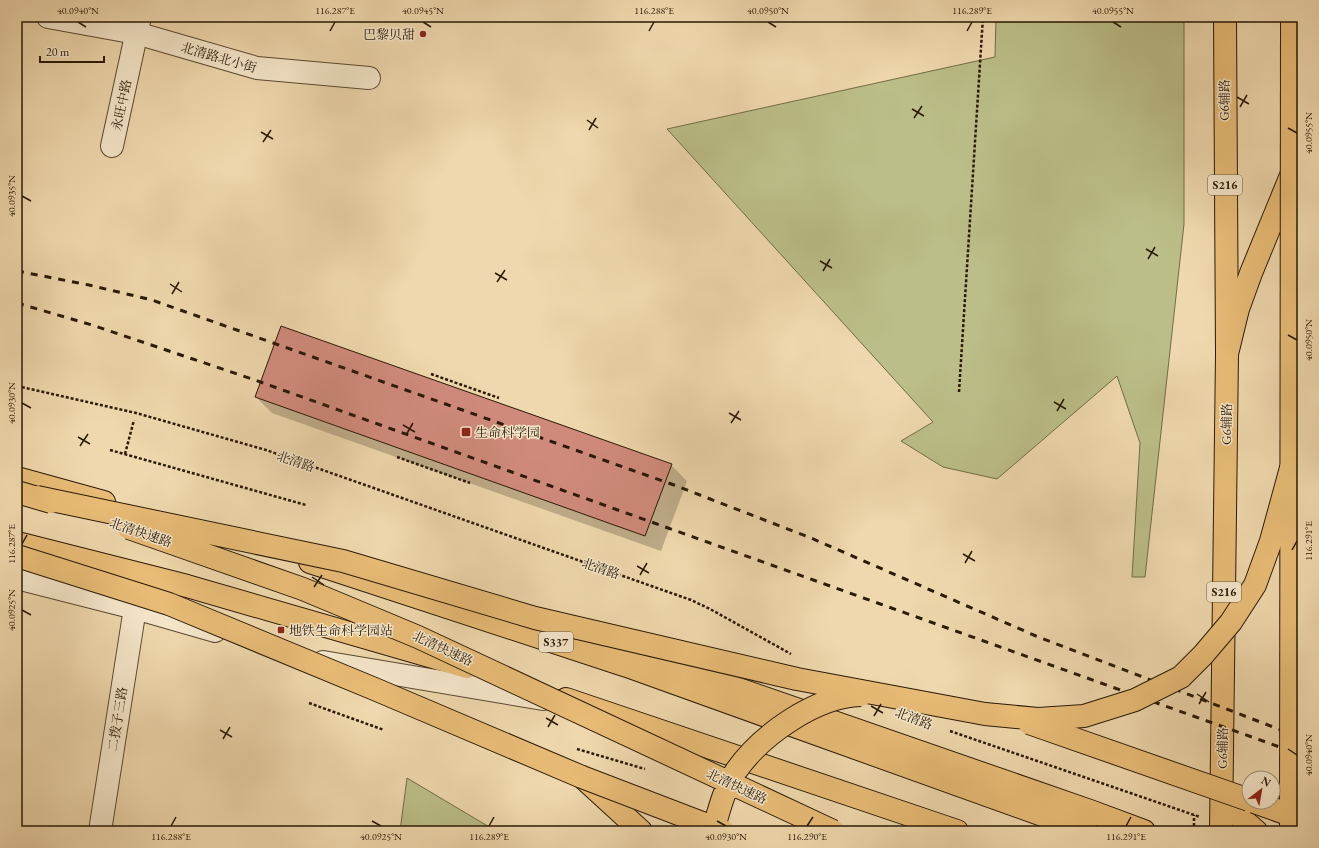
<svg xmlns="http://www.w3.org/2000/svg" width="1319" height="848" font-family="'EB Garamond','Noto Serif SC',serif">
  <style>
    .green { fill: #bbbe88; stroke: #726c47 }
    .shadow { fill: #0003 }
    .building { fill: #d08a7c; stroke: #291906 }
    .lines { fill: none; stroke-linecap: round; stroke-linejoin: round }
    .minor-casing { stroke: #5a4930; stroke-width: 24 }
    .major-casing { stroke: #291906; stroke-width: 24 }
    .highway-casing { stroke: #291906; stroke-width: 24 }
    .path { stroke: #291906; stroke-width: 2.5; stroke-dasharray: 3 2; stroke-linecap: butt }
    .minor { stroke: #f5e6ca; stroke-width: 22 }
    .major { stroke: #e8bc76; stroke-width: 22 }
    .highway { stroke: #e8bc76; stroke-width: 22 }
    .rail { stroke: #291906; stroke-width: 3; stroke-dasharray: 7 7; stroke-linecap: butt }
    .major-bridge-casing { stroke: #291906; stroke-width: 24; stroke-linecap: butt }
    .highway-bridge-casing { stroke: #291906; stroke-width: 24; stroke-linecap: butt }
    .major-bridge { stroke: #e8bc76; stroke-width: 22 }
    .highway-bridge { stroke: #e8bc76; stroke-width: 22 }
    .ticks { fill: none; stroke: #291906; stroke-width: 1.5 }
    .poi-dot { fill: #8f2418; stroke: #f5e6ca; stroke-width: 1.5 }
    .labels { text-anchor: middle; stroke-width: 3; stroke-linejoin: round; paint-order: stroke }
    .shield { fill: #f5e6ca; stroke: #665641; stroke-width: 1 }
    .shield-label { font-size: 12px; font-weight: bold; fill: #291906 }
    .poi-label { font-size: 13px; fill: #291906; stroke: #f5e6ca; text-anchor: start }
    .street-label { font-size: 13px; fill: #291906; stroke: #f5e6ca }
    .neatline { fill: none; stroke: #291906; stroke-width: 1.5 }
    .ticks-label { font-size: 10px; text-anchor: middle; fill: #291906 }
  </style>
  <rect width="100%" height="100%" fill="#efd8ad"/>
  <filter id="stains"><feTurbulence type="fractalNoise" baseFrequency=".005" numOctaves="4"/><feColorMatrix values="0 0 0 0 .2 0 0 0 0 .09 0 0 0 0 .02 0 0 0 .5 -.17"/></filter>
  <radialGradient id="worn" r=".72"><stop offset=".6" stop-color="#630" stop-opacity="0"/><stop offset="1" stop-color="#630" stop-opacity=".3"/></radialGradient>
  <path class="green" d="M996,17H1184V224L1145,577H1132L1140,443L1117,376L997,479L943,467L901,441L933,422L667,129L995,57Z
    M407,778L496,831H400Z"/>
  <path class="shadow" d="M256,397L671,465L687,481L661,551L272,413Z"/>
  <path class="building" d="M281,326L672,464L645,536L255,397Z"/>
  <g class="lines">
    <defs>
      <path id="minor" d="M48,17L136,33L257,68L369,78
        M112,146L140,17
        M17,578L135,608L215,631
        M323,662L543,699
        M100,831L135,608"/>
      <path id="major" d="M17,478L104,502
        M17,543L187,586L467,667
        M310,562L627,666L1087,831
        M566,699L957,831
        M1223,790L1233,811L1256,831
        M1221,831L1227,354L1225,17"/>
      <path id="highway" d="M1227,354L1238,309L1251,273L1292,173
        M603,642L1090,811L1144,831
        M582,777L641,831"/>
    </defs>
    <use href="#minor" class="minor-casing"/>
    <use href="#major" class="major-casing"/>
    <use href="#highway" class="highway-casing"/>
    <path class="path" d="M431,374L499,398
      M17,386L136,413L266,450L691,600L710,609L791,654
      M959,392L983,17
      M110,450L306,505
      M125,454L134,420
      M397,457L470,483
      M309,703L384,730
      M950,731L1200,817
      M577,749L645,769
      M1194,831V815"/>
    <use href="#minor" class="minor"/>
    <use href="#major" class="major"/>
    <use href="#highway" class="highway"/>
    <path class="rail" d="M17,271L89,285L152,300L674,485L811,538L1036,636L1302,738
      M17,303L92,325L252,379L1302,755"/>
    <defs>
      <path id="major-bridge" d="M1291,831L1292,17"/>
      <path id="highway-bridge" d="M17,492L51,502
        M37,497L343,561L535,618L797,679L985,714L1038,719L1084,716L1135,700L1181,677L1203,655L1231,622L1255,585L1271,541L1291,468
        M129,528L303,589L418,637L833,831
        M17,556L169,604L377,690L582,777L723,831
        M1029,723L1249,800
        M1254,802L1302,819
        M713,831C719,810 724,789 736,771C761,735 816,696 861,695"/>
    </defs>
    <use href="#major-bridge" class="major-bridge-casing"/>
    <use href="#highway-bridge" class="highway-bridge-casing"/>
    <use href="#major-bridge" class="major-bridge"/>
    <use href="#highway-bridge" class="highway-bridge"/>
  </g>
  <path class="ticks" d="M78,22L86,27M423,22L431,27M768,22L776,27M1113,22L1121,27M330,31L335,22M649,31L654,22M967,31L972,22M1237,97L1249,104M1240,107L1247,95M912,109L924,116M914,118L922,106M587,120L598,128M1288,128L1297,133M589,130L596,118M261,132L273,139M263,142L271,130M22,196L31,201M1146,249L1158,256M1148,259L1155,247M820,261L832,268M823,271L830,259M495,273L507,280M497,282L505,270M170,284L182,292M172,294L179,282M1288,335L1297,340M1054,402L1066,409M22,403L31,408M1057,411L1064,399M729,413L741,420M731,423L739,411M403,425L415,432M406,435L413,423M78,437L90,444M80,446L88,434M22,544L27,535M1292,550L1297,541M963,554L975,561M965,563L972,551M637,566L649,573M640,575L647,563M312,577L324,585M314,587L322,575M22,610L31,615M1197,694L1209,702M1199,704L1206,692M871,706L883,713M874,716L881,704M546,718L558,725M548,727L555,715M220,730L232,737M223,739L230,727M1288,749L1297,755M372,821L381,826M717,821L726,826M171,826L176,817M489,826L494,817M807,826L813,817M1126,826L1131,817"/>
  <g class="poi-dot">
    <circle cx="423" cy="34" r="4"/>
    <rect x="461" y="427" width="10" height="10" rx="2"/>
    <rect x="277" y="626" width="8" height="8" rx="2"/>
  </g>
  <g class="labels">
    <g class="shield">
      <rect x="1208" y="175" width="34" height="20" rx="3"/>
      <rect x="1207" y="582" width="34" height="20" rx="3"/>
      <rect x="539" y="632" width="34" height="20" rx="3"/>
    </g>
    <g class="shield-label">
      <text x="1225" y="189">S216</text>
      <text x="1224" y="596">S216</text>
      <text x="556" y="646">S337</text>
    </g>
    <g class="poi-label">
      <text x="415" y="39" text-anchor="end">巴黎贝甜</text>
      <text x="475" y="437">生命科学园</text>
      <text x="289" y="635">地铁生命科学园站</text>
    </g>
    <g class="street-label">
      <text transform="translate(219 57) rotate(16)" y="5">北清路北小街</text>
      <text transform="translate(1224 100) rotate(-90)" y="5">G6辅路</text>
      <text transform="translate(121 105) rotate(-78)" y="5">永旺中路</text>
      <text transform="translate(1226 424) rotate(-89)" y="5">G6辅路</text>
      <text transform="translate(296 461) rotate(19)" y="5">北清路</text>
      <text transform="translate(141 532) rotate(19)" y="5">北清快速路</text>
      <text transform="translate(601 568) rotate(19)" y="5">北清路</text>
      <text transform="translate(443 648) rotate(25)" y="5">北清快速路</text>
      <text transform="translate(914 718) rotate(21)" y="5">北清路</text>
      <text transform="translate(117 719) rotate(-81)" y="5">二拨子三路</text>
      <text transform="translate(1222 748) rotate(-89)" y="5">G6辅路</text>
      <text transform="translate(737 786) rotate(25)" y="5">北清快速路</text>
    </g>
  </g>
  <rect width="1319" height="848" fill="none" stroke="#efd8ad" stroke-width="44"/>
  <g transform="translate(1261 790) rotate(31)"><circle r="19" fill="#f5e6ca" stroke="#a3947c"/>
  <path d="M0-3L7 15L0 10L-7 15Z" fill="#8f2418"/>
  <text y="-6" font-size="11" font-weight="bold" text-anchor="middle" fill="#291906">N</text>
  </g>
  <path d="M40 56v6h64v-6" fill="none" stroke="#291906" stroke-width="2"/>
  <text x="46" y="56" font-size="12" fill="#291906" stroke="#f5e6ca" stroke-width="3" paint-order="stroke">20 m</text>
  <rect x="22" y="22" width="1275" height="804" class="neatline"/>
  <g class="ticks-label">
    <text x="78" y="14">40.0940°N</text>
    <text x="335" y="14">116.287°E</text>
    <text x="423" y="14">40.0945°N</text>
    <text x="654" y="14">116.288°E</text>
    <text x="768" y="14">40.0950°N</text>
    <text x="972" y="14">116.289°E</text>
    <text x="1113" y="14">40.0955°N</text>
    <text transform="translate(1308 133) rotate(-90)" y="4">40.0955°N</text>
    <text transform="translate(11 196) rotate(-90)" y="4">40.0935°N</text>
    <text transform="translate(1308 340) rotate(-90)" y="4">40.0950°N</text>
    <text transform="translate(11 403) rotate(-90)" y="4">40.0930°N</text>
    <text transform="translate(1308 541) rotate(-90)" y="4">116.291°E</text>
    <text transform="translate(11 544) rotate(-90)" y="4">116.287°E</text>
    <text transform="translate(11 610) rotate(-90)" y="4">40.0925°N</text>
    <text transform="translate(1308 755) rotate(-90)" y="4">40.0940°N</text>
    <text x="171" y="840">116.288°E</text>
    <text x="381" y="840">40.0925°N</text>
    <text x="489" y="840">116.289°E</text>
    <text x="726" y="840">40.0930°N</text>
    <text x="807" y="840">116.290°E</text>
    <text x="1126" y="840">116.291°E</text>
  </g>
  <rect width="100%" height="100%" filter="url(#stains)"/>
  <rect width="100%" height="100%" fill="url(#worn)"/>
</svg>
